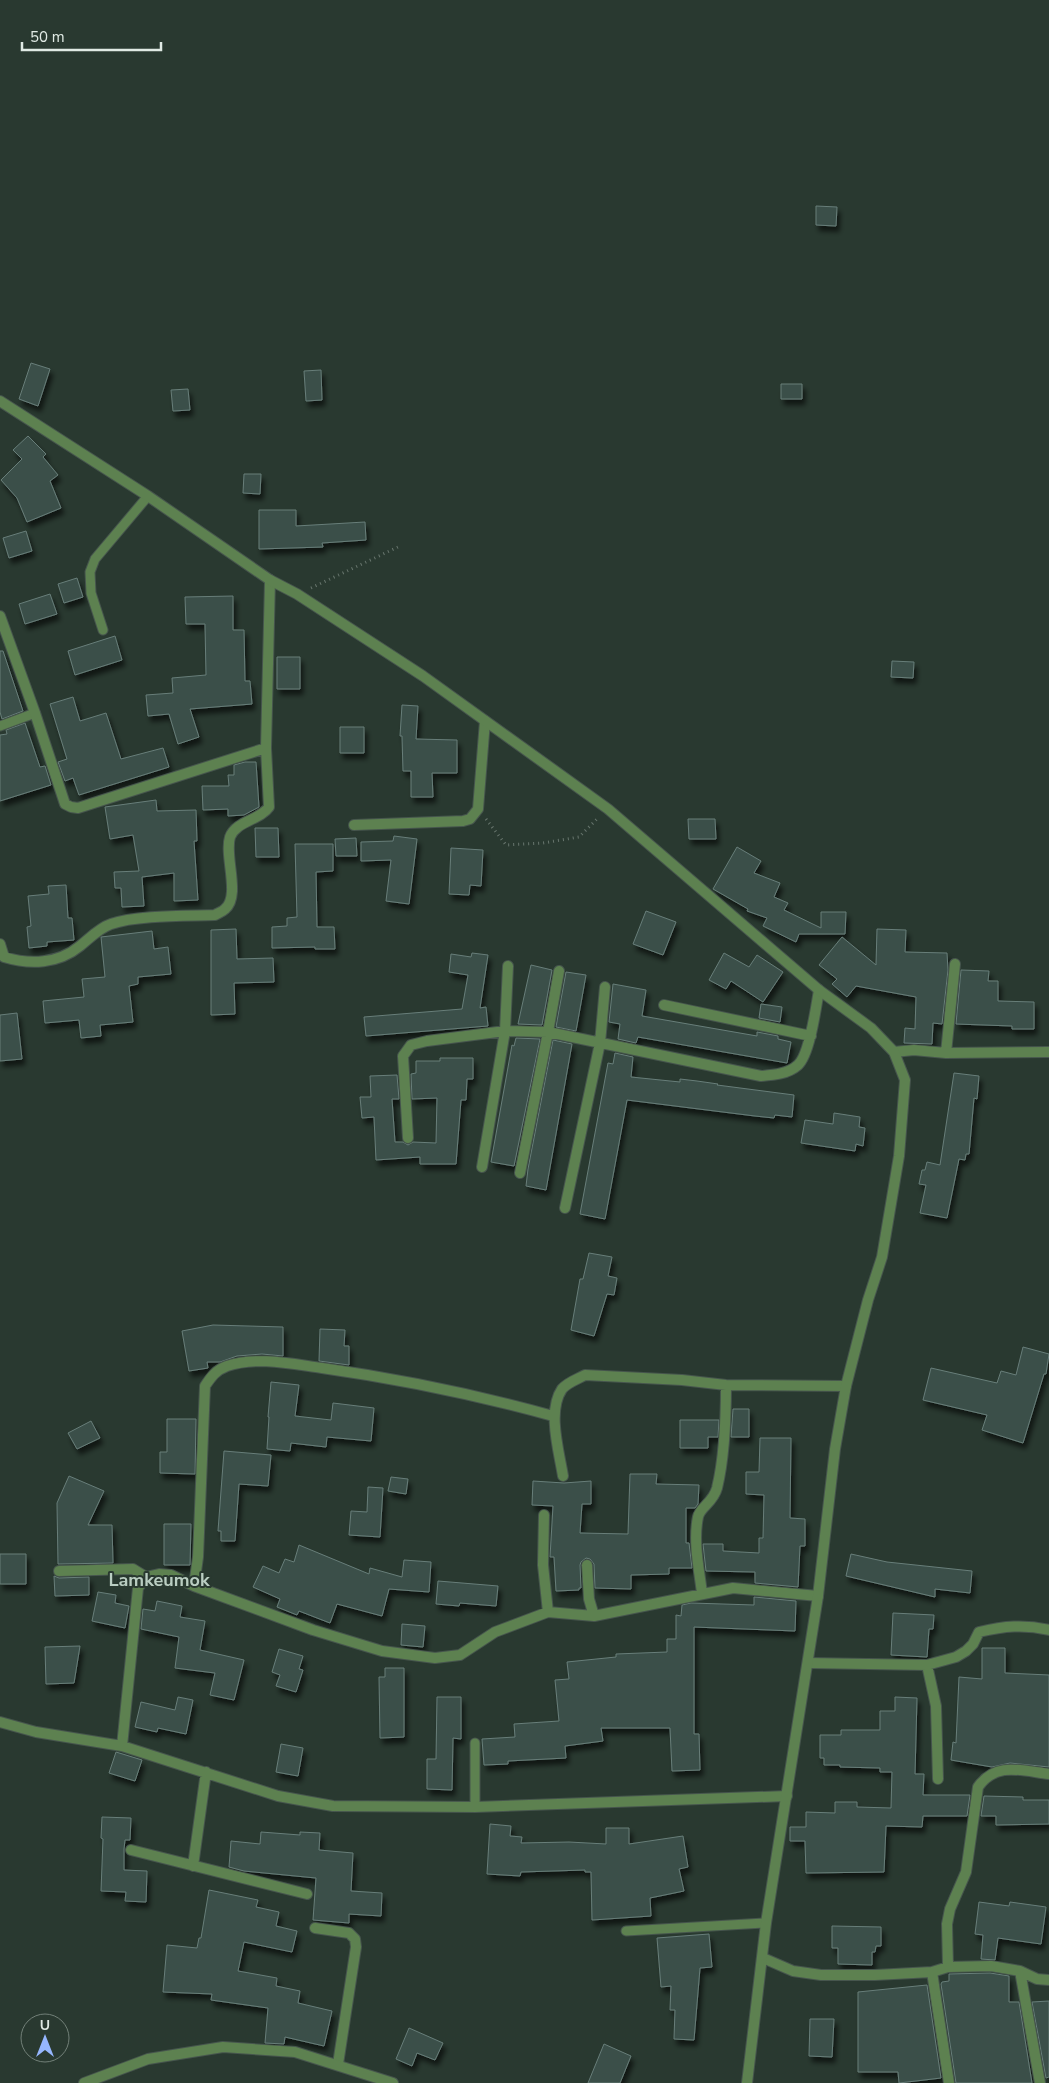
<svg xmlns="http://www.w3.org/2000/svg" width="1049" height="2083" font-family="'Nunito Sans',sans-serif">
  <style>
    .building { fill: #3a4f4a; stroke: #687e79; filter: url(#shadow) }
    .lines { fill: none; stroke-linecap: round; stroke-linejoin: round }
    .service-casing { stroke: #46554d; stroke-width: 11 }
    .minor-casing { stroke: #46554d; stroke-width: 12 }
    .tertiary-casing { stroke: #46554d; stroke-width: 12 }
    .path { stroke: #68766e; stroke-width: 3; stroke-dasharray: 1 4; stroke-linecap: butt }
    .service { stroke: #5d8150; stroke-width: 9 }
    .minor { stroke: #5d8150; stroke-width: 10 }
    .tertiary { stroke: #5d8150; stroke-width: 10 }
    .labels { text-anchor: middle; stroke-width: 4; stroke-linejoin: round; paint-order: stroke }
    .quarter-label { font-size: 18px; font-weight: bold; fill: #bacec2; stroke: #293930 }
  </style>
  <defs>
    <filter id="shadow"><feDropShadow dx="3" dy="5.5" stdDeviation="2.5" flood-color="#0009"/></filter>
  </defs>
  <rect width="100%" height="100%" fill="#293930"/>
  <path class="building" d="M816,206L837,207L836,226L816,225Z
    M31,363L50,369L38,406L19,399Z
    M321,370L322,400L306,401L304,371Z
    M781,384H802V399H781Z
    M188,389L190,410L173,411L171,390Z
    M28,436L46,454L43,457L58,475L50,481L61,508L27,522L17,498L1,480L22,459L13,450Z
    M244,474H261L260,494L243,493Z
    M259,510H296V526L365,522L366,540L322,543L323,547L259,549Z
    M26,531L32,551L9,558L3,538Z
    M77,578L83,597L64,603L58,584Z
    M50,594L57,614L25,624L19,604Z
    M233,596V630H244L245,681H250L252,704L190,709L199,737L178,744L169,714L148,716L146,695L173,693L172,678L206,675L205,624H186L185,597Z
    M115,636L122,660L75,675L68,651Z
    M0,651H3L23,711L2,719L0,712Z
    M277,657H300V689H277Z
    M892,661L914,662L913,678L891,677Z
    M73,697L80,721L106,713L121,759L163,748L169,767L79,795L73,778L65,781L58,762L67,759L50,704Z
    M402,705L418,706L416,739L457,740V773H432L433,797H411V771H403L402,736H400Z
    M25,723L40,767L45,766L51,785L0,801V735L7,734L6,730Z
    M340,727H364V753H340Z
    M245,762H256L259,807L244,815L228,816V809L203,810L202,786H229L228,775H234V765Z
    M156,800L157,811L196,810L197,841H194L198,900L174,901V873L142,877L144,906L122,907L121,888H115L114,872L139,871L133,835L110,839L105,807Z
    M688,819H715L716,839H689Z
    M255,828H278L279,857H256Z
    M394,836L417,839L409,904L386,901L391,860L361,861V842L393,841Z
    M356,838L357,856H336L335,839Z
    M295,844H333V871L316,872L317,927H334L335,949H315V947L272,948V927L287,926V918L297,917Z
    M737,847L761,861L754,873L780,883L774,897L788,903L784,910L821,928V912H846L845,934H799L796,942L763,926L767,918L747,911L748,909L713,889Z
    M451,848L483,850L481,886L470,885L469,895L449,894Z
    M66,885L68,918H72L74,940L47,942V946L29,948L27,927L31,926L28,896L49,894L48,886Z
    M646,911L676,922L663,955L633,944Z
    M236,929L237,959L273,958L274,982L234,983L235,1014L211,1015V930Z
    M877,929L906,930L905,952L947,953L948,970L942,1024L933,1023L932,1044L904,1043L905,1028L915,1029L916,997L856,986L847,997L832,984L837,979L819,965L842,937L876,965Z
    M152,931L154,949L168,947L171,974L138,977V984L129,986L133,1022L100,1025L101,1036L81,1038L79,1020L45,1023L43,1001L84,997L82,979L105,977L101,937Z
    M472,953L488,955L480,1008L486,1007L488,1026L366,1036L364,1017L462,1009L468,975L449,972L451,954L471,957Z
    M724,953L749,967L757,955L783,972L763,1002L731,981L726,989L709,980Z
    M531,965L552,970L542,1025L518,1024Z
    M961,970L989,971L988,981H998V1001L1034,1002V1029H1012V1026L956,1024Z
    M566,972L586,975L576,1031L556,1027Z
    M613,984L646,990L642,1016L757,1036V1032L778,1036V1039L791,1042L787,1063L638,1037L636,1043L618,1039L620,1024L609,1022Z
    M761,1004L782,1007L780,1022L759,1018Z
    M17,1013L22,1059L0,1061V1015Z
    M516,1038L540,1039L514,1166L491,1162L512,1045L514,1046Z
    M553,1040L572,1044L546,1190L526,1186L528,1169Z
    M615,1053L633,1057L631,1077L680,1082V1079L697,1081L718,1084L717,1085L794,1095L792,1117L775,1115L774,1118L755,1116L627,1100L605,1219L580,1214L608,1063L613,1064Z
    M440,1058H473V1079H467L466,1100H461L456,1164H420V1157L376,1160L374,1117L362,1118L360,1097H371L370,1076L397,1075L399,1099H392L395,1142H403L408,1145L413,1142L436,1143L437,1098L412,1099L411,1074L416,1073V1061H440Z
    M954,1073L979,1076L977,1099L974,1098L969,1154H966L965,1160L959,1159L947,1218L920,1213L926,1185L919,1184L922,1170H925L927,1162L940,1165Z
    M834,1113L860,1117L859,1127L865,1128L863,1146L856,1144L855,1151L801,1143L805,1120L833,1124Z
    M589,1253L612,1257L608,1276L617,1278L614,1295L607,1294L594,1336L571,1330L580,1279H583Z
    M213,1325L283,1327V1356L262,1354L237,1356L220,1362H207L208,1368L189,1371L182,1331Z
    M320,1329L345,1330L344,1346H349V1365L319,1361Z
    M1023,1347L1049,1354L1046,1374H1044L1023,1443L982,1430L987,1415L923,1400L931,1368L997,1383L1001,1371L1016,1375Z
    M271,1382L299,1385L295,1416L331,1420L333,1403L374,1408L371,1441L327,1437L326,1447L291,1443L290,1451L267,1449L269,1417H268Z
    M733,1409H749V1437H731Z
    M167,1419H196L195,1474L160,1473V1452H167Z
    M680,1420H719L718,1437H708V1448H680Z
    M91,1421L100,1438L77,1449L68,1433Z
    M760,1438H791L790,1518L805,1519V1546H800L798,1587L755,1583V1572L706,1571L703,1544H723V1551L759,1553V1538H763L764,1495L746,1494V1472H759Z
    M224,1451L271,1455L268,1486L239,1484L235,1541H221V1531H218Z
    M630,1474H657L656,1484L699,1485L698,1504L695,1508H686V1543H689L692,1568H669V1574L631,1575V1589L595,1588L594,1564L590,1559L586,1558L581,1562L580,1565L581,1588H579V1590L556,1591L554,1557H550L553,1506L532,1505L533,1481L564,1483L591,1481V1504H582L580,1533L628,1534Z
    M69,1476L104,1491L88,1525H112L113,1563L58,1564L57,1503Z
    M391,1477L408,1479L406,1494L388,1491Z
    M368,1487L383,1488L380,1537L349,1535L351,1511L367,1512Z
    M164,1524H191L190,1565H164Z
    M299,1545L369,1574L370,1568L402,1577L404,1560L431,1562L429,1592L389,1589L382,1616L337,1604L330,1623L299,1611L297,1615L277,1607L280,1599L253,1587L263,1566L279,1573L285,1559L294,1562Z
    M0,1554H26V1584H0Z
    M851,1554L887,1562L972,1571L970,1593L935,1589V1597L846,1576Z
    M54,1576L59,1578L89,1577V1595L55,1596Z
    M438,1581L498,1586L496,1606L460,1603L459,1606L436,1604Z
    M98,1592L116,1595L115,1603L129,1606L125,1628L92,1621Z
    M754,1597L796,1601L795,1631L694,1627V1734H699L700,1770L672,1771L670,1728H601L603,1741L565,1746L566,1758L508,1761V1764L484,1765L482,1739L515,1737L514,1724L559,1721L555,1680L569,1679L567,1662L616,1657V1654L667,1652V1639H676V1615L681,1616L682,1605L691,1603L754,1605Z
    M157,1601L182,1606L180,1617L205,1621L200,1650L244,1660L234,1700L210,1695L215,1673L175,1668L179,1637L141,1629L143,1609L155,1611Z
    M893,1613L934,1615L933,1629H929L927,1657L891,1655Z
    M402,1624L425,1626L423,1647L401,1645Z
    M80,1646L74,1683L46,1684L45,1647Z
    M982,1648H1005V1673L1049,1675V1767L1010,1763L992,1767L951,1760L953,1742L956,1743L959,1677L982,1679Z
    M279,1649L303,1656L299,1669L303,1670L296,1692L276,1686L280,1675L272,1672Z
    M385,1668H404V1737L380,1738L379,1677H385Z
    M178,1697L193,1700L186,1734L158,1728L157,1732L135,1727L141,1702L175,1710Z
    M437,1697H461V1739L453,1738L452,1790L427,1789V1759H436Z
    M895,1697L917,1698L915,1774H924L923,1795H970L967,1816H923L922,1827L886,1826L884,1872L806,1873L805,1841H790V1827H806V1812L835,1813V1802H857V1807L891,1808L892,1772H880V1768L840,1767V1765H824V1758H820V1735H841V1730H880V1711H895Z
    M281,1744L303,1748L298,1776L276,1772Z
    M116,1752L142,1760L135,1781L109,1773Z
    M984,1796L1023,1797V1800H1049V1824L996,1825V1816H981Z
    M102,1817L131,1818L130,1840H125L124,1849V1870L147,1871L146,1902L125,1901L126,1892L101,1891L103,1839L101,1838Z
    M490,1824L511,1826L510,1836L522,1837L521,1843L569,1842L606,1844V1828H629V1844L683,1836L688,1867L679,1869L684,1891L650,1898L651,1916L592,1920L591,1872H585V1870L521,1872L520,1876L487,1874Z
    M261,1832L300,1835V1832L320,1833L319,1850L353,1853L351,1891L382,1893L381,1916L349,1914V1923L313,1920L316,1878L244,1871L229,1867L231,1841L260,1844Z
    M209,1890L258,1900L256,1907L279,1912L276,1926L297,1931L292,1952L244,1942L238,1971L277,1978L276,1986L300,1991L298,2003L332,2011L324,2046L285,2037L284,2044L265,2043L268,2008L211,2000L212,1994L163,1992L167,1945L197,1948L199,1938H201Z
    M979,1902L1009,1906L1010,1902L1046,1907L1041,1944L998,1938L995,1960L981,1959L983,1935L975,1934Z
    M832,1926L881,1927V1946H876L875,1952H872V1965L838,1964V1948H832Z
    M709,1934L712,1967L700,1968L694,2040L674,2039L675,2010H670L671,1986L661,1987L657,1938Z
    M990,1973L1009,1976V2002H1019L1032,2083H956L941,1984L942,1982L949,1981V1974Z
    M927,1985L941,2078L899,2083L898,2072H858V1992Z
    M1049,2001V2077L1046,2078L1032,2002Z
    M810,2019H834L832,2057L809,2056Z
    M409,2028L443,2043L435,2060L417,2053L412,2066L396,2059Z
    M604,2044L631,2056L620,2083H588Z"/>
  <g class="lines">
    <defs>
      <path id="service" d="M103,630L91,593L90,572L95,559L148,496
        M0,726L35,713
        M475,1743V1807
        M626,1931L766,1923"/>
      <path id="minor" d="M0,616L35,713L65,804L71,807L78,808L266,748
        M354,825L463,821L470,819L478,809L485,721
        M0,944L4,957C30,965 58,964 80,946C90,938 99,928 111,924C136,915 186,916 215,915C218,913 222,912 225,909C241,896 224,856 230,837C236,821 260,820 269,807L266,748L270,580
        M664,1005L811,1036
        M894,1052L914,1050L946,1053L1049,1052
        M946,1053L955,964
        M408,1138L403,1056L411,1045L427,1041L505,1031L548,1032L761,1076C774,1075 788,1074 798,1065C810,1054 816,1007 819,990
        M482,1167L505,1031L508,966
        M520,1173L548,1032L559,971
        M565,1208L600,1043L605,987
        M563,1476C559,1451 547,1411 562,1389C568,1382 578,1379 585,1375L682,1380L726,1385L846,1386
        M544,1515L543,1565L548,1612
        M587,1565L589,1599L594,1616
        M59,1571L133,1569L146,1577
        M194,1586L198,1557L205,1386C211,1377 216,1370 227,1366C257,1356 292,1364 322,1368C400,1379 477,1395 553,1416
        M702,1593C699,1569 693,1541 698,1517C700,1507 713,1503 717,1488C725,1455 726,1419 726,1385
        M808,1663L927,1665L956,1657L966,1651L973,1644L979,1632C1004,1626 1024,1624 1049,1630
        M927,1665L936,1706L938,1779
        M0,1722L36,1732L122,1746L278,1796L333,1806L475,1807L787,1796
        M122,1746L138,1588L146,1577L159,1574L171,1575L194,1586L313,1630L382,1651L435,1658L460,1655L495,1632L548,1612L594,1616L733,1588L818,1596
        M131,1850L307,1894
        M193,1866L206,1772
        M315,1928L349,1933L355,1939L356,1947L338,2064
        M763,1958L793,1971L821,1975H875L932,1972L948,1967L991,1966L1020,1971L1037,1979L1049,1980
        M948,1967L947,1924L950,1909L966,1872L978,1787C996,1761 1022,1771 1049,1774
        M1020,1971L1040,2083
        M932,1972L949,2083"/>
      <path id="tertiary" d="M0,401L148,496L270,580L297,594L423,676L608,809L819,990L871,1028L894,1052L905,1080L899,1156L882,1257L868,1300L846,1386L835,1449L818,1596L766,1923L747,2083
        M84,2083L148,2059L223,2047L295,2052L393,2083"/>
    </defs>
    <use href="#service" class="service-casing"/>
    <use href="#minor" class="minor-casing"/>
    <use href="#tertiary" class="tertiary-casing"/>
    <path class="path" d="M311,588L398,547
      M486,819L506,845L543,843L579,837L598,818"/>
    <use href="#service" class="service"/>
    <use href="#minor" class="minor"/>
    <use href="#tertiary" class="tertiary"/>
  </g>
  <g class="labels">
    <g class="quarter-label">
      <text x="159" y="1586">Lamkeumok</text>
    </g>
  </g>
  <g transform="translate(45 2038)"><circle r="24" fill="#293930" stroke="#728078"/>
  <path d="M0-4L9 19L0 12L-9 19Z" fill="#95b6fd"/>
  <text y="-8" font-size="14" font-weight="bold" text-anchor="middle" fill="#e0eae4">U</text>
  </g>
  <path d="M22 42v8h139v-8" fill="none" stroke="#e0eae4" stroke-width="2.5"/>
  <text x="30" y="42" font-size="15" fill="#e0eae4" stroke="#293930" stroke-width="4" paint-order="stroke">50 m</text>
</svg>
